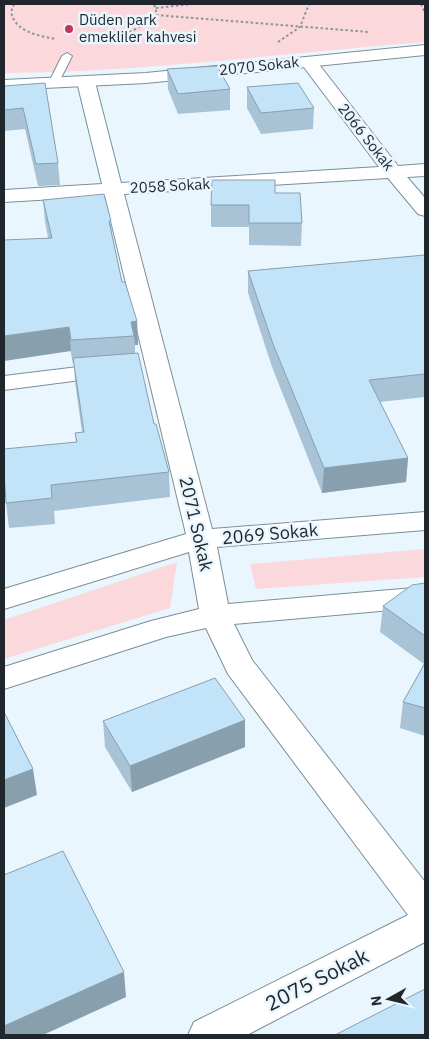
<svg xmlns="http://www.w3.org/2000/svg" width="429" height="1039" font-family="'IBM Plex Sans',sans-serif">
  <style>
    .green { fill: #fad8dc }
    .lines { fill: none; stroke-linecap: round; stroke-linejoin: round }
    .lane-casing { stroke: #7c8e9a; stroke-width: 2 }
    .street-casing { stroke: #7c8e9a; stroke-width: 2 }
    .secondary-casing { stroke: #7c8e9a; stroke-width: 2 }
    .path { stroke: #8b959b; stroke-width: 2; stroke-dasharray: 2.5 2.5; stroke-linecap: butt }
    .lane { fill: #fff; fill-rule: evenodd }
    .street { fill: #fff; fill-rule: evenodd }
    .secondary { fill: #fff; fill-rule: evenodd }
    .wall { fill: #a8c3d6 }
    .shaded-wall { fill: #889fae }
    .building { fill: #c3e3f9; stroke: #889fae }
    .poi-dot { fill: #c33459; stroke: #eaf6fe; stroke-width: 2 }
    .labels { text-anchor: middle; stroke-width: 5; stroke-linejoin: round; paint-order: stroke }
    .far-poi-label { font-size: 15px; fill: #1f272c; stroke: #eaf6fe; text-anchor: start }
    .far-street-label { font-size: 15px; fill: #1f272c; stroke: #eaf6fe }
    .street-label { font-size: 18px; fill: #1f272c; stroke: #eaf6fe }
    .near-street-label { font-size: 21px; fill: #1f272c; stroke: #eaf6fe }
  </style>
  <rect width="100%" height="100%" fill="#eaf6fe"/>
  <path class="green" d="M4,4H425V42C285,53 145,72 4,73Z
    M425,549V577L256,589L250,564Z
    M177,562L170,608L4,659V620Z"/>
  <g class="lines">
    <defs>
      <path id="lane" d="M67,53L72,56L58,84L53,87L49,86L48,84L62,56Z"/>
      <path id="street" d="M308,57L314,58L398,166L425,164V176L407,177L425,198V216L418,214L388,178L124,194L212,529L425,512V530L217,547L228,604L425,587V607L234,624L252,660L425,882V942L247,1035H188L194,1022L408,915L228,674L206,628L166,637L4,689V667L151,621L199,609L189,552L4,609V589L186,534L105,196L4,202V190L102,184L77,82L80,78H92L95,82L121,183L379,167L300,62L302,58Z
        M111,363L119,365L123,370L119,375L4,390V376Z"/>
      <path id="secondary" d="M425,45V55L146,83L4,90V80L146,73Z"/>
    </defs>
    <use href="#lane" class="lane-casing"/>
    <use href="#street" class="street-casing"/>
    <use href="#secondary" class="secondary-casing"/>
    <path class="path" d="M14,4L11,12C15,32 39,36 56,39
      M421,4L425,13
      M156,8L192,4
      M156,15L369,32
      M80,40C108,39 135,35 156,15V8L153,4
      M278,42L300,27L309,4"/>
    <use href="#lane" class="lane"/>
    <use href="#street" class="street"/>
    <use href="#secondary" class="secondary"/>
  </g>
  <path class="wall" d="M167,69L230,89V110L178,114L168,89Z
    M45,83L58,163L60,185L38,186L25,129L4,131V86Z
    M247,87L314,108L313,129L261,134L247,108Z
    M275,193L302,223L301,246L249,245V227H211V205Z
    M43,200L111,221L112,237L122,282L137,321L138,345H135V354L154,424L169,472L170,497L54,511L55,524L9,528L6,503L76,442L75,433L82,432L75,382L74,364H73L45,222Z
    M425,255V397L380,402L408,458L406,482L322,493L272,367L248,293V271Z
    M425,583V736L400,728L403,702L424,664L380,632L383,606Z
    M245,720V747L132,792L105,747L103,721Z"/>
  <path class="shaded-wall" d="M137,321L138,345H135L134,336L131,322Z
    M69,327L71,351L4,361V336Z
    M408,458L406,482L322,493L324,468Z
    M245,720V747L132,792L130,766Z
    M33,769L37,795L4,808V780Z
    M124,972L126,997L43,1035H4V1026Z"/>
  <path class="building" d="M217,66L230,89L178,94L167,69Z
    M45,83L58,163L36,164L23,108L4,110V86Z
    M298,83L314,108L261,113L247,87Z
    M212,180H275V193H300L302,223H249V205H211Z
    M104,194L111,221H109L122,282H125L137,321L131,322L134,336L71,340L69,327L4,336V240L52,238L43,200Z
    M425,255V374L369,380L408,458L324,468L273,344L248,271Z
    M138,353L154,424H156L169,472L51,485L52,498L6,503L4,471V449L77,442L75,433L84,432L73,358Z
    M425,583V636L383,606L412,585Z
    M425,663V708L403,702Z
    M215,678L245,720L130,766L103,721Z
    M4,712L33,769L4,780Z
    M63,851L124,972L4,1026V875Z
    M425,989V1035H335Z"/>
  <circle class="poi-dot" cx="69" cy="29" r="5"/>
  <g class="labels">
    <g class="far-poi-label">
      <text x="79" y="25">Düden park<tspan x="79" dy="17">emekliler kahvesi</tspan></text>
    </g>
    <g class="far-street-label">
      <text transform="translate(259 66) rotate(-6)" y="5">2070 Sokak</text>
      <text transform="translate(366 137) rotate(52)" y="5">2066 Sokak</text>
      <text transform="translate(170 186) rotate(-3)" y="5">2058 Sokak</text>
    </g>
    <g class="street-label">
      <text transform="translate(196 524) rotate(77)" y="6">2071 Sokak</text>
      <text transform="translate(270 534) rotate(-5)" y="6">2069 Sokak</text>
    </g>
    <g class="near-street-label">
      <text transform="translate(317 980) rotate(-27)" y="7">2075 Sokak</text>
    </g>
  </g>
  <rect width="429" height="1039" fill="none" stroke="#1f272c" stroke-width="10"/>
  <g transform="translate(389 999) rotate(262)" stroke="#eaf6fe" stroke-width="4" paint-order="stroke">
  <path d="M0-4L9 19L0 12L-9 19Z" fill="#1f272c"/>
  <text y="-8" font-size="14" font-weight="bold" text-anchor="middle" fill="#1f272c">N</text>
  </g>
</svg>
